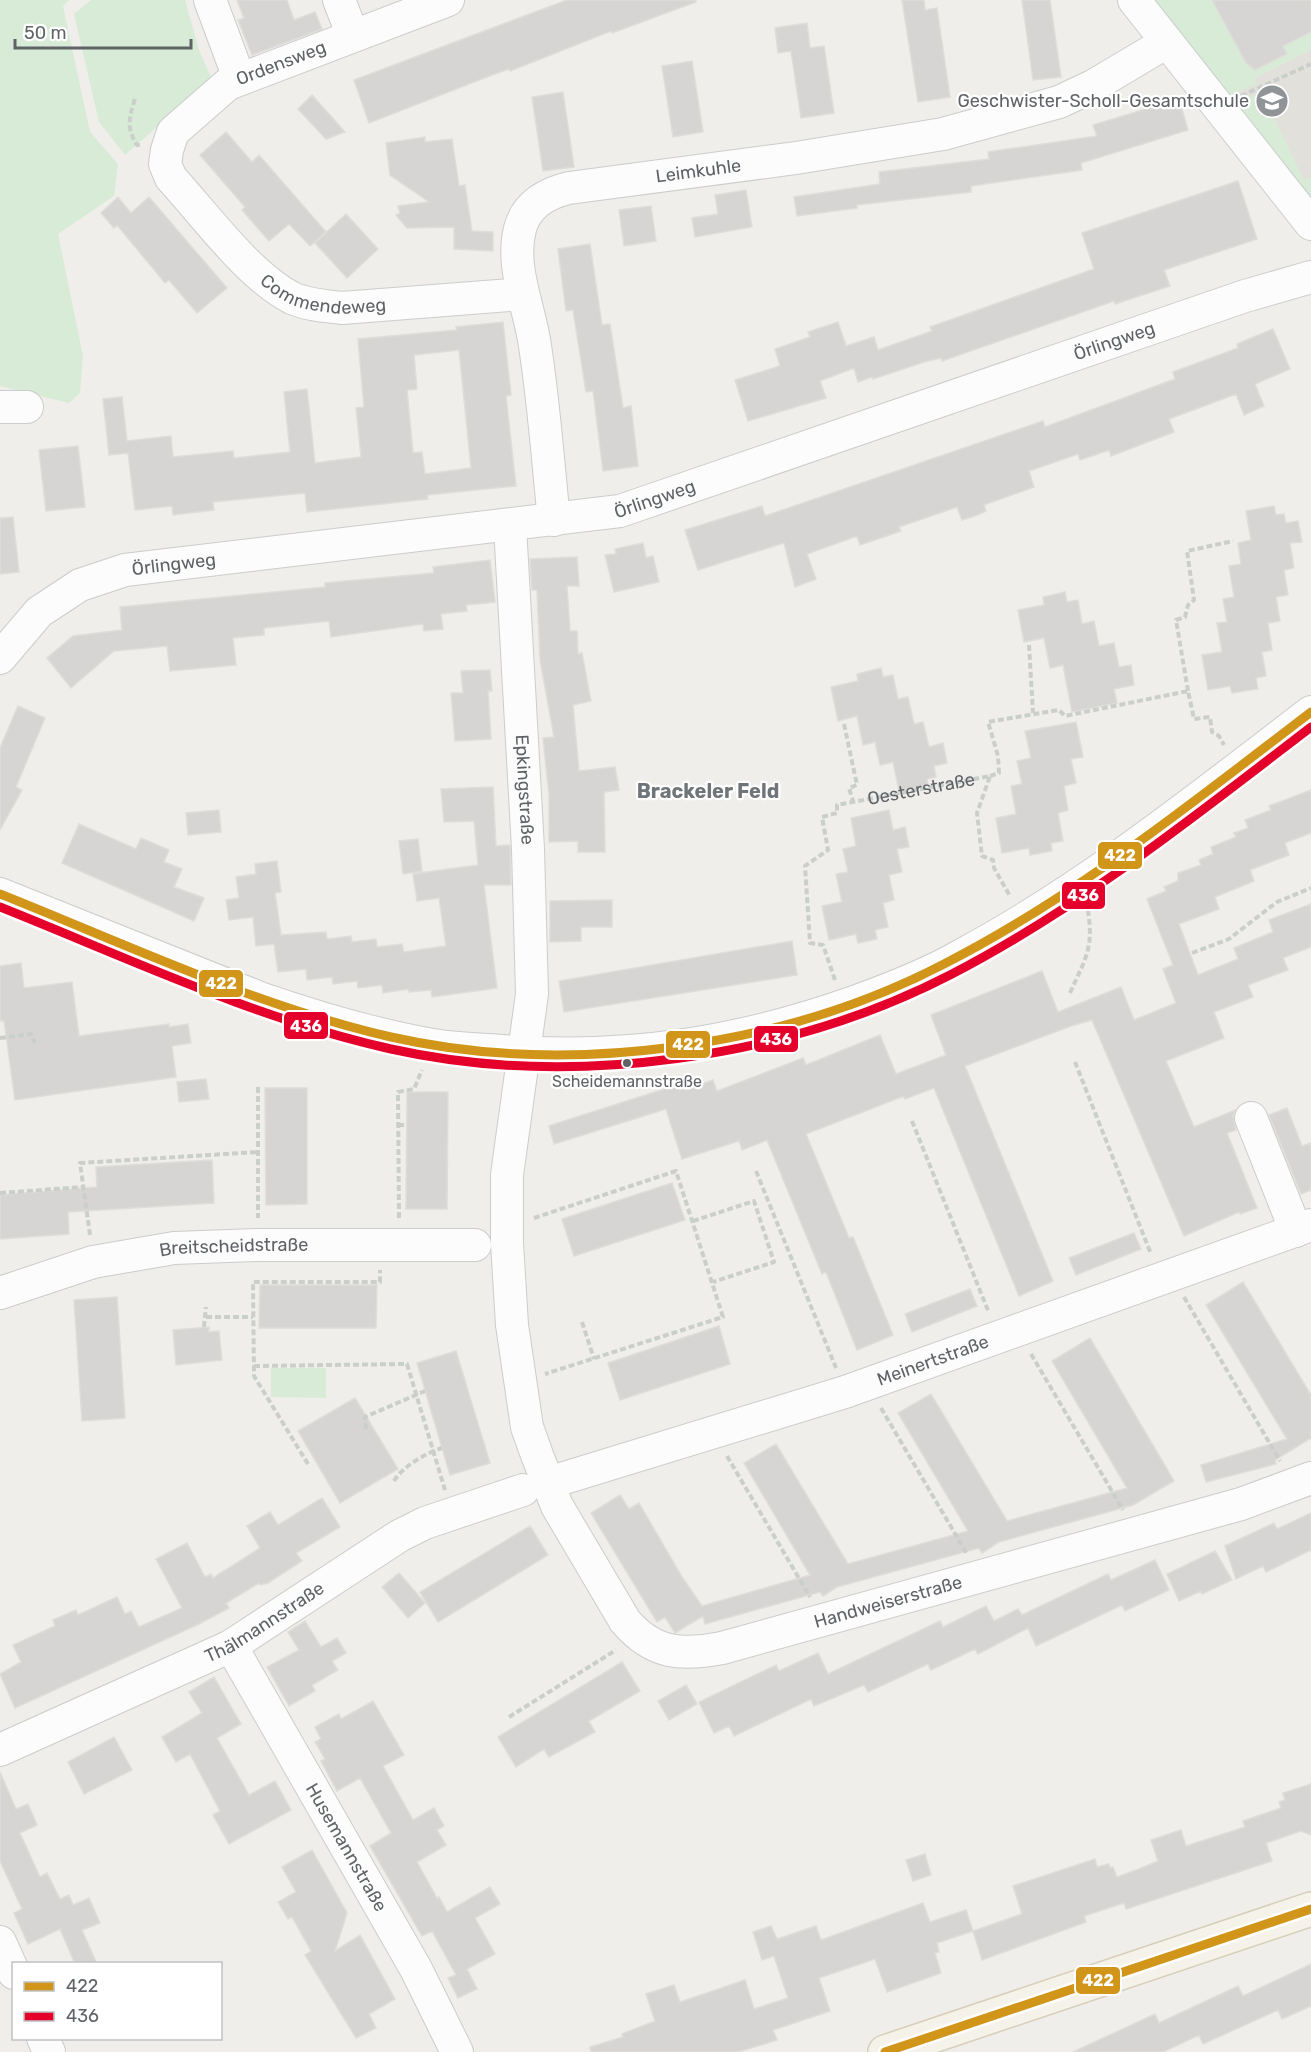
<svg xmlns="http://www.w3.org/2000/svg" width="1311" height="2052" font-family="Rubik,sans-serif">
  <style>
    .education { fill: #e2e0da }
    .green { fill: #d8ebd6 }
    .building { fill: #d6d5d3; stroke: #deddd9; stroke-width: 1.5; fill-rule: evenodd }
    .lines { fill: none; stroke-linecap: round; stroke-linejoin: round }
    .minor-casing { stroke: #cbcccc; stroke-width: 34 }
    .major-casing { stroke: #d7ceb8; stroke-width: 36 }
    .path { stroke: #cacfcc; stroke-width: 4; stroke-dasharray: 6 3; stroke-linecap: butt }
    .minor { stroke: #fdfcfc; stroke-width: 32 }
    .major { stroke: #f4f2e9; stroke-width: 33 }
    .bus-1-casing { stroke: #fff; stroke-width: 14 }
    .bus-2-casing { stroke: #fff; stroke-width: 14 }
    .bus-1 { stroke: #d1951a; stroke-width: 9 }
    .bus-2 { stroke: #e4002b; stroke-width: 9 }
    .bus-dot { fill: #5f6368; stroke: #fff; stroke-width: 2 }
    .labels { text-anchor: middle; stroke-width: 4.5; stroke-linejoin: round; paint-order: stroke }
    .bus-label { font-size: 16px; fill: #5f6368; stroke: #fff }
    .street-label { font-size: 18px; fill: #5f6368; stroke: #fff }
    .poi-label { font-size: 18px; fill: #5f6368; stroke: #fff; text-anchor: end }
    .neighbourhood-label { font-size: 20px; font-weight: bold; fill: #70757a; stroke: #fff }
    .line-badge { stroke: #fff; stroke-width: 2 }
    .badge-label { font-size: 16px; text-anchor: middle; font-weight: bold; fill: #fff }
  </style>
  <rect width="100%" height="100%" fill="#efeeea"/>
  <path class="education" d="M1155,0H1311V199L1235,104Z"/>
  <path class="green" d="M0,0H69L63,6L90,132L118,164L114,196L58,234L83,356L80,393L69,403L0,386Z
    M91,0H185L199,50L212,79L125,155L99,122L74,14Z
    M1155,0H1212L1246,63L1255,70L1287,54L1283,46L1311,32V50L1255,78L1257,83L1229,97Z
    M1261,91L1304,180L1311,177V199L1235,104Z
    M271,1368H326V1398L271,1397Z"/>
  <path class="building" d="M237,0H287L294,20L315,12L322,29L252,55L238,20L244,18Z
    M567,0H696V2L612,33L611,31L510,71L509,69L492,75L369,123L354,80Z
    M902,0H924L925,10L937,8L950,97L918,102Z
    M1022,0H1050L1061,77L1033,80Z
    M1212,0H1311V32L1283,46L1287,54L1255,70L1246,63Z
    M807,23L810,48L824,46L834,113L801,118L791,51L778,53L775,28Z
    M692,61L703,132L673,137L662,66Z
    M563,92L574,167L543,171L532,97Z
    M312,95L345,132L326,139L298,109Z
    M1179,99L1188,130L1081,163L1082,170L971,186V192L857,205V208L797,216L794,197L880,184L879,172L989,159L988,152L1097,136L1093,125Z
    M226,132L252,162L259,155L326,232L310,246L289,224L269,241L242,210L245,207L200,155Z
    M425,137V142L452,139L459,186L465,185L472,231L493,232V251L454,249V227L407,228L396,215L400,213L398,206L429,202L390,175L386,143Z
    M1238,181L1257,239L1164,270L1170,286L1115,304L1114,301L942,361L941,358L924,362L873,379L872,377L858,382L854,368L820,381L826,398L748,421L735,380L780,366L775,349L810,337L808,332L838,322L846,346L874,337L878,350L932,331L930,327L1094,269L1082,233Z
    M746,190L752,227L695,237L692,218L718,214L715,195Z
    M118,197L131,213L149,197L227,288L197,313L169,280L165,283L117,225L114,228L101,213Z
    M651,206L656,241L624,246L619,210Z
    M346,214L378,249L347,278L315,243Z
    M590,244L602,325L610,324L623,408L631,406L638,466L603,471L593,391L586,392L573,310L566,311L558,249Z
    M503,322L511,395L506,396L516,486L427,495L428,499L307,512L305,493L213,502L214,510L173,515L172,506L135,510L128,453L109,455L103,399L122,397L127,441L171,436L173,457L233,451L234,458L290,452L284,392L307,389L315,463L361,457L356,408L364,407L358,339L457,330L456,327ZM459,350L471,468L425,474L422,452L413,453L407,390L417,389L414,355Z
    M1273,329L1290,369L1255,384L1264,406L1244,415L1236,394L1169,419L1174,432L1111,456L1109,450L1080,460L1078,454L1029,471L1034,487L984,505L986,511L975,516L962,520L957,507L899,527L901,531L860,545L857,536L807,554L816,579L795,587L784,543L698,570L685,530L762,506L765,516L1043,421L1045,427L1175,379L1173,372L1238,348L1237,344Z
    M78,446L85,507L46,511L39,450Z
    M1274,506L1276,515L1284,514L1286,523L1298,521L1302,542L1290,543L1294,568L1284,570L1288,595L1276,597L1280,621L1268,623L1272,650L1262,652L1266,676L1256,678L1258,689L1232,693L1230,686L1208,690L1202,655L1222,652L1217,623L1227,622L1223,599L1234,597L1229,566L1241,564L1238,543L1251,540L1246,511Z
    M13,517L19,572L0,574V518Z
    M643,543L646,558L653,556L659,582L614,592L605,555L616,554L615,549Z
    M577,557L579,586H567L570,631H577L578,654L582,653L591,701L573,705L579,771L615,767L619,790L604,792L605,852H578V841L549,842V795L543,738L554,737L540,660L537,590H532L530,559Z
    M490,560L495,602L466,605L467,611L441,614L443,629L424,631L423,624L331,637L329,621L264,628V635L233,638L236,665L170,671L167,646L114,651L71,688L47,658L73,636L122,630L120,607L325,587V583L434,573L433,567Z
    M1065,592L1067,602L1078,600L1082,624L1094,621L1099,646L1114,643L1119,667L1131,665L1134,685L1114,689L1117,703L1072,712L1063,665L1050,668L1044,638L1024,642L1018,610L1044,605L1043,597Z
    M881,668L883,677L893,675L898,699L908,697L914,724L923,722L929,747L943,743L947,763L934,766L936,777L927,779L928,785L899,791L893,762L880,765L875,742L863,745L857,716L838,721L831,687L858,681L857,674Z
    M490,670L492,691H488L491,739L455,741L451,693H463L461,671Z
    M18,706L45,718L16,787L22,790L0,830V748Z
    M1076,722L1083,757L1071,759L1076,783L1064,786L1068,810L1058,813L1063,841L1051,843L1052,851L1030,855L1029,848L1002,853L996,818L1016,814L1011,786L1022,784L1017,761L1031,758L1025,731Z
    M493,787L496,846L510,845L511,885H484L497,988L432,997L431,990L409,992L408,989L383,993L382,985L358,988L357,981L333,984L332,977L307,980L306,969L278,972L274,944L256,946L253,917L229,920L226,900L239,898L236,877L256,874L255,864L277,861L281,892L275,893L281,935L326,932L327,939L351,936L352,942L376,939L377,947L402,944L404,952L446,946L439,898L417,901L413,874L478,865L474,821L444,822L441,789Z
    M1311,790V833L1285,843L1289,855L1250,870L1254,881L1215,897L1219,909L1179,924L1198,975L1238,959L1234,948L1273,932L1269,920L1311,904V947L1283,958L1288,970L1248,985L1253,997L1214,1012L1224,1038L1166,1061L1194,1127L1235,1110L1233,1116L1236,1130L1227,1133L1257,1208L1240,1214L1239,1212L1184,1236L1092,1020L1071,1026L965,1066L1053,1281L1019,1296L934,1088L905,1099L904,1096L806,1134L849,1238L853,1237L893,1335L857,1350L826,1272L822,1274L767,1140L742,1150L739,1141L682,1159L666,1109L554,1144L549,1126L558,1123L683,1083L685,1090L713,1080L717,1091L803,1058L806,1065L880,1035L896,1074L946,1055L931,1015L1042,971L1058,1012L1121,987L1134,1020L1176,1003L1163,969L1173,965L1147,899L1166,891L1164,887L1178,881V873L1201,865L1199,860L1213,854L1211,847L1236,837L1234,833L1248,828L1245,820L1271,810L1269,806Z
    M219,810L221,832L188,835L186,813Z
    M889,810L893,830L905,827L909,847L897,849L902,872L889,875L894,900L883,903L888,927L875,930L877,939L858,943L856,934L829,940L822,906L842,902L836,874L848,872L843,849L856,846L851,818Z
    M79,824L136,849L141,838L169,850L164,862L182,869L174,887L204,898L194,921L62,863Z
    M418,839L422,871L403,874L399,841Z
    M612,900V927H581V941L550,942V901Z
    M792,941L797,975L564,1012L559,981Z
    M21,963L24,988L72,982L79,1036L169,1024V1027L188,1024L191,1043L172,1046L176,1077L15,1100L4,1021H0V966Z
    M206,1079L209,1099L179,1102L177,1082Z
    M265,1088H307V1204L266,1205Z
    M407,1092H448L447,1209H406Z
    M1287,1108L1302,1146L1311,1143V1190L1301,1194L1269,1115Z
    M212,1160L214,1203L68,1212L69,1234L0,1239V1195L97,1187L96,1167Z
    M672,1183L685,1220L574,1256L562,1219Z
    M1134,1233L1141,1249L1076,1275L1069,1258Z
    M1243,1282L1311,1395V1438L1275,1460L1276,1464L1206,1482L1201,1465L1287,1439L1206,1305Z
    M260,1285H377L376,1328H259Z
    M970,1289L977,1306L912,1332L905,1314Z
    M117,1297L125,1418L82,1421L74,1300Z
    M719,1326L730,1364L620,1400L608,1363Z
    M209,1327V1332L219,1331L222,1360L176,1365L173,1330Z
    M1090,1338L1174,1481L1133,1505L999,1542L982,1553L979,1548L837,1587L823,1596L820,1592L705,1624L703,1616L675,1633L665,1617L657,1622L591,1513L620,1495L629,1509L639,1503L682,1577L702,1606L810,1575L744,1463L776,1444L848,1564L968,1531L898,1413L931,1394L1007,1521L1127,1488L1052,1361Z
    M456,1351L490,1463L450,1475L417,1363Z
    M355,1398L398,1469L340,1503L298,1431Z
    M322,1498L340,1527L296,1553L302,1561L268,1583L260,1585L259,1583L226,1603L229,1608L199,1624L15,1708L0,1674L21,1662L13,1645L55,1626L53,1620L76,1610L78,1615L117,1597L125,1614L131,1611L139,1627L182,1608L156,1559L187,1543L205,1577L211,1574L213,1578L260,1548L247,1526L270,1512L278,1525Z
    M1311,1513V1550L1266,1572L1263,1566L1236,1579L1225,1546L1274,1523L1277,1529Z
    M530,1526L548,1555L438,1622L420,1592Z
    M1215,1551L1232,1580L1202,1594L1201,1591L1179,1601L1167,1574Z
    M1155,1560L1169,1590L1125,1611L1122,1605L1036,1646L1028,1628L978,1654L975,1649L931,1670L928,1664L868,1692L864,1685L814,1706L811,1699L734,1736L729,1726L714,1733L699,1702L776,1665L779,1671L818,1653L828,1674L940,1621L943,1627L986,1606L994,1621L1018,1609L1022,1615L1108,1574L1111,1580Z
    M399,1573L425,1603L408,1618L382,1587Z
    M305,1621L321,1647L337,1638L346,1653L332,1661L338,1670L312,1685L315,1691L289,1706L267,1667L299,1650L288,1632Z
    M622,1662L640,1691L589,1721L595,1732L549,1757L544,1749L516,1767L498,1737Z
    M214,1677L241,1724L217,1738L249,1795L275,1781L291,1810L229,1844L213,1815L220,1811L190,1754L176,1762L162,1737L202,1713L189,1692Z
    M686,1685L697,1704L669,1720L658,1701Z
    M373,1701L404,1755L383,1766L413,1820L434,1808L444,1826L437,1830L446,1845L417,1862L437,1898L439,1897L447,1912L490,1887L500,1904L475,1918L495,1954L467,1969L477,1989L458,1998L448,1978L456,1975L432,1931L422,1936L370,1846L391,1833L360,1778L337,1791L321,1761L325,1759L315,1742L321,1739L315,1727L339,1714L341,1719Z
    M114,1737L132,1770L84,1794L68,1762Z
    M0,1772L16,1809L28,1804L37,1825L20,1833L40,1877L47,1873L60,1899L69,1895L73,1905L89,1898L100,1923L82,1930L97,1964H75L60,1929L28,1944L14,1913L22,1909L0,1861Z
    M1311,1784V1835L1301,1831L1266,1843L1272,1861L1126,1909L1124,1903L1084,1916L1086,1922L982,1960L973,1931L1022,1914L1013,1886L1095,1859L1097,1867L1109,1864L1110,1868L1113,1867L1117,1877L1139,1869L1158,1861L1151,1840L1181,1830L1186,1846L1245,1827L1243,1821L1281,1808L1279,1802L1285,1800L1283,1793Z
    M312,1850L347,1913L335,1951L360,1935L395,1999L369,2014L376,2028L356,2038L305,1955L311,1951L292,1917L288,1919L278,1902L296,1892L282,1867Z
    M925,1854L931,1875L913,1881L906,1860Z
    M923,1903L930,1922L966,1910L973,1931L937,1943L939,1952L935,1953L941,1973L887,1992L875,1959L819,1978L830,2011L773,2030L777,2040L738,2052H591L590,2047L623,2037L622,2034L655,2021L646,1994L674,1985L680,2002L745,1980L754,2009L788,1998L774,1956L762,1960L753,1932L771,1926L777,1939L816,1926L821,1940Z
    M1311,1964V2006L1282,2019L1278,2010L1203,2044L1199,2035L1163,2052H1073L1155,2014L1159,2023L1238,1986L1243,1996Z"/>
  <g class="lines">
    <defs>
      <g id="minor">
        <path d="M210,0L239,78"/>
        <path d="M339,0L353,36"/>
        <path id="s2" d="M448,0L228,84L173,132L167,150L165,164L171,178C204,214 249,276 292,298C308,305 325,306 342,308L522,294"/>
        <path d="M1134,0L1311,224"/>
        <path d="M0,407H27"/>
        <path id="s3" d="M554,520C548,462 544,404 535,346C530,308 510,268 520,229C526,205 547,193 569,188L796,158L943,134L1059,102L1093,86L1167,42"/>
        <path id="s4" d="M510,526L528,849L532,994L507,1175V1243L512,1325L527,1427L537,1455L557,1506L625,1621C653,1654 681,1656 722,1648L1241,1504L1311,1478"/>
        <path id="s5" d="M0,658L39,612L80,585L125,570L620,511L1245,296L1311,277"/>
        <path d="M0,894L260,998C315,1017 375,1035 433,1045C455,1049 479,1049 502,1051C627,1060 735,1044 854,1002C890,989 927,975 960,956C1087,888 1197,799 1311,712"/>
        <path d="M1251,1118L1296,1231"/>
        <path id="s6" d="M0,1293L93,1262L174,1248L258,1245H475"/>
        <path id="s7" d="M548,1483L845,1392L1311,1225"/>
        <path id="s8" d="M231,1646L416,1969L457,2052"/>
        <path id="s9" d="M0,1750L231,1646L399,1536L425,1523L523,1490"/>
        <path d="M0,1942L14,1973"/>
        <path d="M43,2038L49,2052"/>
      </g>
      <path id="major" d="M885,2052L1311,1909"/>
    </defs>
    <use href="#minor" class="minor-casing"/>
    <use href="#major" class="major-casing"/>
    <g class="path">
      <path d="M1241,96L1311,64"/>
      <path d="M135,99C129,117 126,128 137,145H142"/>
      <path d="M1029,645L1033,713"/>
      <path d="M1188,691L1176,620L1185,617L1188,605L1194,600L1187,551L1233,541"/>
      <path d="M844,724L857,785L849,788L853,801"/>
      <path d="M990,776L999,773L998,756L988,722L1059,710L1065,716L1188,691L1194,719L1210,717L1212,732L1219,736L1224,745"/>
      <path d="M1192,953L1229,939L1277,902L1311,888"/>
      <path id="s1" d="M835,980L823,945L810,943L805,866L828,850L822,817L837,813V805L990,776L977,813L982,856L993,860L994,868L1010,896"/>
      <path d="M1070,993C1085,959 1094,949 1088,911"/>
      <path d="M0,1038L31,1034L35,1043"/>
      <path d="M1075,1062L1151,1254"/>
      <path d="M258,1087V1218"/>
      <path d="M912,1121L989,1313"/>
      <path d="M398,1125H407"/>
      <path d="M756,1171L836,1368"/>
      <path d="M0,1193L83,1187"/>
      <path d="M399,1218L398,1092L414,1089L422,1070"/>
      <path d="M534,1218L676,1171L723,1317L545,1374"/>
      <path d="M693,1221L754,1201L774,1262L713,1282"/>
      <path d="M90,1235L80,1163L258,1152"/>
      <path d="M1184,1297L1280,1461"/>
      <path d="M206,1317H253"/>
      <path d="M582,1322L594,1359"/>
      <path d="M204,1327L206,1307"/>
      <path d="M1031,1354L1123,1510"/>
      <path d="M254,1366L407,1364L445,1490"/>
      <path d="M881,1408L967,1554"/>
      <path d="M366,1429L365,1417L425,1391"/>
      <path d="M727,1456L810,1597"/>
      <path d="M308,1464L254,1376L253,1282H380V1270"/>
      <path d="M394,1481C403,1466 426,1453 442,1448"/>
      <path d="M509,1717L616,1650"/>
    </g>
    <use href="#minor" class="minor"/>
    <use href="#major" class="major"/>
    <defs>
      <path id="bus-1" d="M0,894C128,945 256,1006 391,1037C569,1077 783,1048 944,964C1077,896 1193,802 1311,712
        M885,2052L1311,1909"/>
      <path id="bus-2" d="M0,907C128,958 256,1019 391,1049C571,1089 787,1059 950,975C1080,908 1195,816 1311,727"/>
    </defs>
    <use href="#bus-1" class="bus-1-casing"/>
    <use href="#bus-2" class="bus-2-casing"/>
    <use href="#bus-1" class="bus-1"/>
    <use href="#bus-2" class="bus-2"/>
  </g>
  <defs>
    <symbol id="school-disc" viewBox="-11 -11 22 22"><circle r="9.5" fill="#919496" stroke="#fff"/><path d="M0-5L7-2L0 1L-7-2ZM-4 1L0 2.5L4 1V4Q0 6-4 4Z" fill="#fff"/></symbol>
  </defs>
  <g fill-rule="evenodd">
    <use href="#school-disc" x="1253" y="82" width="38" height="38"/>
  </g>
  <circle class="bus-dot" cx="627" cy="1063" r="5"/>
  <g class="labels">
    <g class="bus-label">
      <text x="627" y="1087">Scheidemannstraße</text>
    </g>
    <g class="street-label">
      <text transform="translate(281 63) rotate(-21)" y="6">Ordensweg</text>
      <text dy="6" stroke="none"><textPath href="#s3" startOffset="492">Leimkuhle</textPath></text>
      <text dy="6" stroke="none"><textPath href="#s2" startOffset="558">Commendeweg</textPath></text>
      <text dy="6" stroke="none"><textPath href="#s5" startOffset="1178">Örlingweg</textPath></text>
      <text dy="6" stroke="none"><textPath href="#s5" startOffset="692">Örlingweg</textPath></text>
      <text dy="6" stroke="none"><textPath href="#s5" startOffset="206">Örlingweg</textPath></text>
      <text dy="6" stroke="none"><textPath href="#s4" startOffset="264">Epkingstraße</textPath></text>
      <text dy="6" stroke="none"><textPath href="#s1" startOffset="298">Oesterstraße</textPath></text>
      <text dy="6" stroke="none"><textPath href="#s6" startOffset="240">Breitscheidstraße</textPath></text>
      <text dy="6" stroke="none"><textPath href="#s7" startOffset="404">Meinertstraße</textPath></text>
      <text dy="6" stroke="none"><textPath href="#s4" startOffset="1402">Handweiserstraße</textPath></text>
      <text dy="6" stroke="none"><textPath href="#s9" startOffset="294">Thälmannstraße</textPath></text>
      <text dy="6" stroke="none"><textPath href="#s8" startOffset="232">Husemannstraße</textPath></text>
    </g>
    <g class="poi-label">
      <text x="1249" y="107">Geschwister-Scholl-Gesamtschule</text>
    </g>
    <g class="neighbourhood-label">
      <text x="708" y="798">Brackeler Feld</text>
    </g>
  </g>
  <g class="line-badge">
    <rect x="1097" y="841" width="46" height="29" rx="6" fill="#d1951a"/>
    <rect x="1061" y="881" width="45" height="29" rx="6" fill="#e4002b"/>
    <rect x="198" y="969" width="46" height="29" rx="6" fill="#d1951a"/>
    <rect x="283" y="1011" width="46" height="29" rx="6" fill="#e4002b"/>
    <rect x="753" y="1025" width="46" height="28" rx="6" fill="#e4002b"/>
    <rect x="665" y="1030" width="46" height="29" rx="6" fill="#d1951a"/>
    <rect x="1075" y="1966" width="46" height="29" rx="6" fill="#d1951a"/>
  </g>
  <g class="badge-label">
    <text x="1120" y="861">422</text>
    <text x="1083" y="901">436</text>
    <text x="221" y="989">422</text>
    <text x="306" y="1032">436</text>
    <text x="776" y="1045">436</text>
    <text x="688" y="1050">422</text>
    <text x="1098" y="1986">422</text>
  </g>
  <rect x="12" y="1962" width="210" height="78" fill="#ffffff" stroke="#bfc1c3" stroke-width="1.5"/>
  <rect x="24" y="1982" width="30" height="9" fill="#d1951a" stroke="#bfc1c3" stroke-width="1.5"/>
  <text x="66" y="1992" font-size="18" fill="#5f6368">422</text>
  <rect x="24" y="2012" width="30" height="9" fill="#e4002b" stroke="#bfc1c3" stroke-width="1.5"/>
  <text x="66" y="2022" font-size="18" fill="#5f6368">436</text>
  <path d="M15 39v9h176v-9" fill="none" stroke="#5f6368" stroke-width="3"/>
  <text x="24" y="39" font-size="18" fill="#5f6368" stroke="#ffffff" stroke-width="4.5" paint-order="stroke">50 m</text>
</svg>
